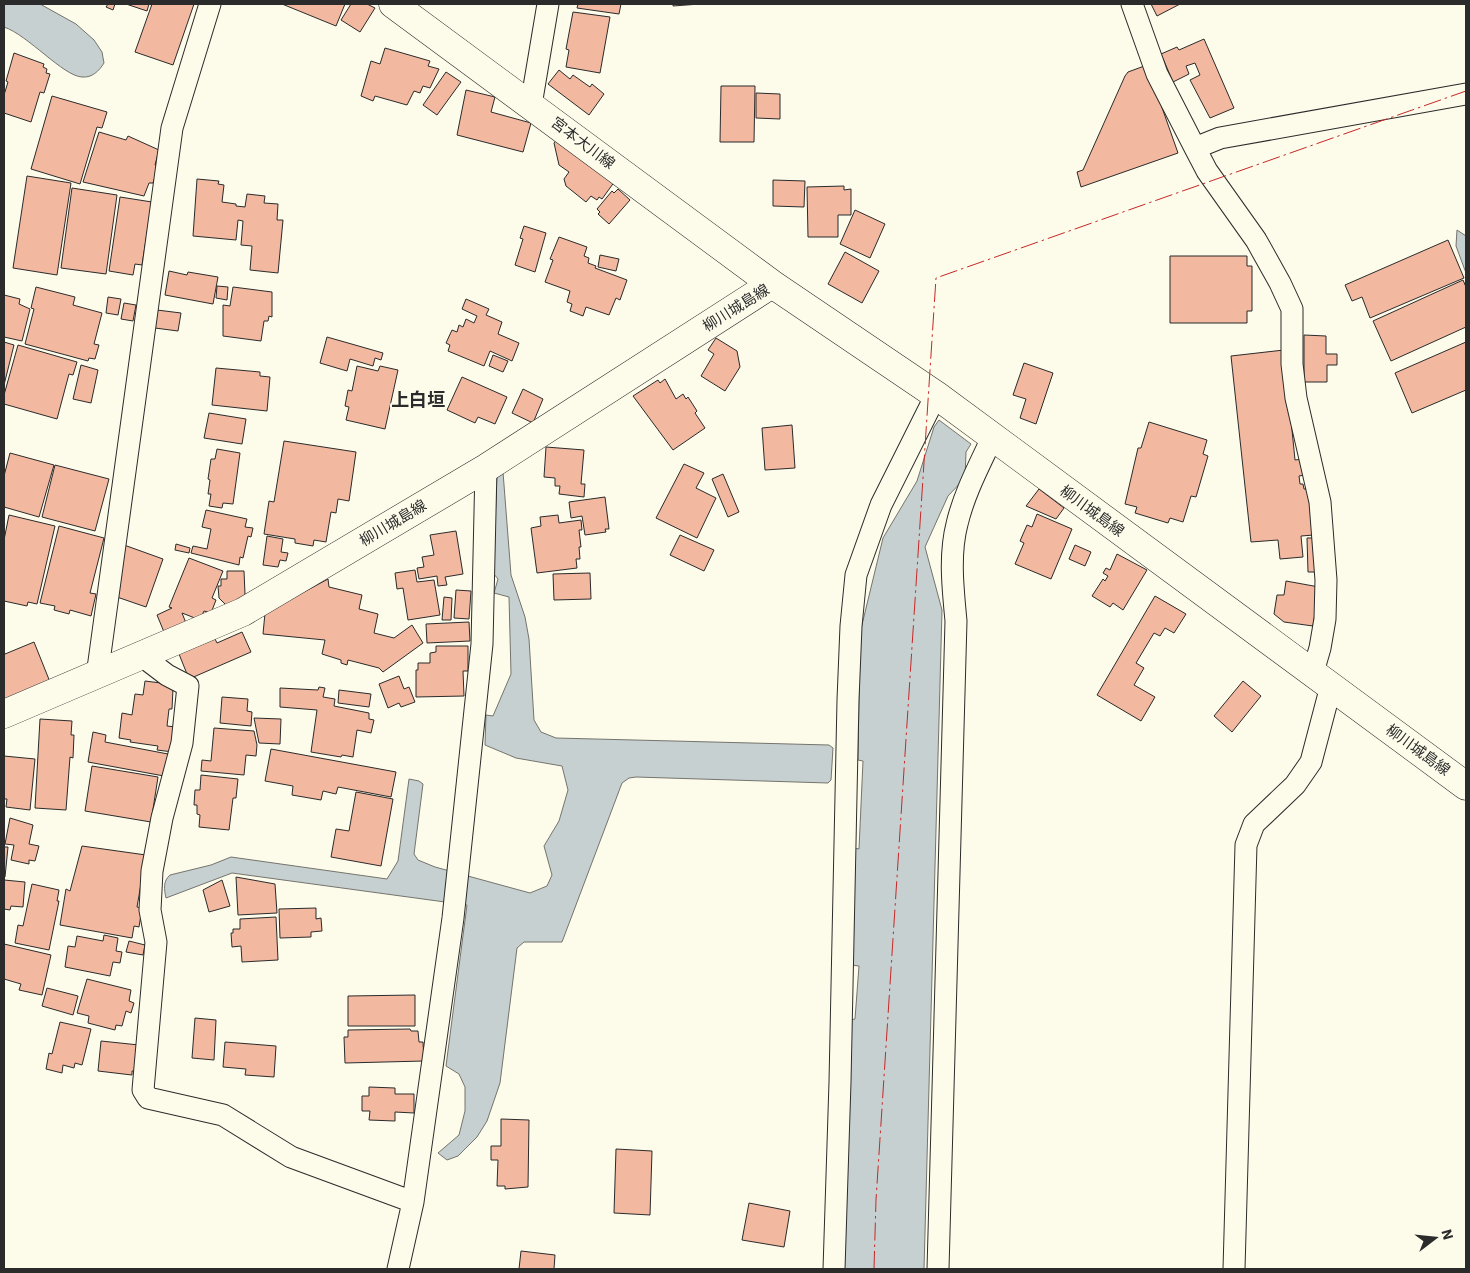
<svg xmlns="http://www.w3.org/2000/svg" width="1470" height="1273" font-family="'IBM Plex Sans','Noto Sans JP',sans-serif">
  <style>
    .water { fill: #c7d0d0; stroke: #74746e }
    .building { fill: #f2b8a0; stroke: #2b2b2b }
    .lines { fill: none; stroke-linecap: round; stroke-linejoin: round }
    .street-casing { stroke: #2b2b2b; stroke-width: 23 }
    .secondary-casing { stroke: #2b2b2b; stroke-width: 29 }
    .street { stroke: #fdfbea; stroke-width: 21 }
    .secondary { stroke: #fdfbea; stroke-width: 28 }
    .power { stroke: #c62828; stroke-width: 1; stroke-dasharray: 18 4 2.5 4; stroke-linecap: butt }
    .labels { text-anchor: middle; stroke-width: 4; stroke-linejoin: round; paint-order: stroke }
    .street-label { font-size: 15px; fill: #2b2b2b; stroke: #fdfbea }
    .quarter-label { font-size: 18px; font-weight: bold; fill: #2b2b2b; stroke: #fdfbea }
  </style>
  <rect width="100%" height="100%" fill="#fdfbea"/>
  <path class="water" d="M4,4H40L76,24L94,40L102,52L104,63C99,71 92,78 82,77C63,76 28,35 4,27Z
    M1457,230L1466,236V273L1456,246Z
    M939,420L971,444L966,452L965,478L948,496L925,547L942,610L924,1269H843L850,1020L855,1019L859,966L851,965L854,848L859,849L863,761L858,760L860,633L883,538L917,481L934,427Z
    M503,472L511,575L525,617L529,639L534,720L541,732L556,738L829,745L833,748L831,780L828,783L636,777L629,778L622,783L562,942H524L517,948L500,1083L487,1121L477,1137L458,1156L447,1160L438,1153L459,1135L465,1111V1087L459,1074L446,1066L467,905L232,873L166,898C164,889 163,881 170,875L211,865L231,857L387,879L398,861L409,779L419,781L423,784L414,854L418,860L435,867L530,893L547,886L552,875L544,846L559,821L568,790L562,766L516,758L485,745L486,715L493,716L511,674L509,597L494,593L498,579L493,573L497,474Z"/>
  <path class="building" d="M108,4H115L113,10L106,7Z
    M126,4H149L147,11Z
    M152,4H194L173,65L135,52Z
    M282,4H345L336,26Z
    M351,4H367L375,8L360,32L341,20Z
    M578,4H621L619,14L577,8Z
    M673,4H700L673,6Z
    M1148,4H1180L1157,16L1151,4Z
    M573,12L610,17L600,73L566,67L569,50L566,49Z
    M1204,39L1234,108L1210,118L1190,80L1200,75L1195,63L1186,66L1189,74L1173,82L1161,54L1177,47L1179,50Z
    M385,48L430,61L428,66L439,69L430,88L423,86L420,93L414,91L407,105L375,96L373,101L361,96L371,61L380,64Z
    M14,53L44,64L43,67L47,69L46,73L50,74L44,93L40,92L31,122L4,113V95L8,82L6,81Z
    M1147,65L1178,153L1081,187L1077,172L1083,170L1125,76L1128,72Z
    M559,70L570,79L573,75L590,87L592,84L604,94L589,115L548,84Z
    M446,72L461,82L437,115L423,105Z
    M721,86H755L754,142H720Z
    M466,90L495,97L491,112L531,123L523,152L457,135Z
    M756,93L780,94V119L756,118Z
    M52,96L107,112L102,128L97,127L80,184L31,169Z
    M99,132L126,140L128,136L159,150L155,165L159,166L153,183H149L144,196L83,182Z
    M557,139L615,181L602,199L599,197L597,200L591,196L586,202L566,186L564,179L569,172L559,165L554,143Z
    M27,176L71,183L57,275L13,268Z
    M197,179L219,181L218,184L224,185L222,202L236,204V206L245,207L247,194L265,196L264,203L278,204L277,220H283L278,273L250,270L252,246L241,245L243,221L238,220L236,240L193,236Z
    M773,180L805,181L804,207L773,206Z
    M844,186V190L851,189V215H838V237H808L807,187Z
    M72,188L117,195L106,274L61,268Z
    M618,189L630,200L609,224L598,214L600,212L597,209L612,191L614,193Z
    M120,197L152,202L142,265L135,264L133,275L109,271Z
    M855,210L885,224L870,258L840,244Z
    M524,226L546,233L535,272L515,265L523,239L520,238Z
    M559,237L587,247L584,256L589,258L588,263L596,266L595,268L627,280L620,300L616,298L609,315L586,307L583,316L570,311L572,304L567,302L570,291L545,282L553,260L550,259Z
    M1448,240L1464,278L1370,318L1362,297L1352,301L1345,285Z
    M845,252L879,271L862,303L828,284Z
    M600,255L619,259L616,271L598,267Z
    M1170,256H1247V266H1252V311H1247V323H1170Z
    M169,271L187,275L188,272L218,277L213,304L165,295Z
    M1463,280L1466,287V327L1391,361L1373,321Z
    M217,286L228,287L227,300L216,298Z
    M36,287L75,297L73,305L102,313L94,344L99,345L95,359L89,358L88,361L25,344L34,309L31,308Z
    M233,287L272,292V317L269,316L268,321H264L261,341L223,336V305L230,306Z
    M4,295L20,299L19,304L30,309L22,341L4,337Z
    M108,297L121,299L118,315L106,313Z
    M466,299L489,309L486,315L502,322L498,334L519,343L512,361L490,351L484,366L448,351L450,345L446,343L452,330L457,332L459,325L463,327L466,319L474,323L477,316L462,309Z
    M124,303L136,305L133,321L121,319Z
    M157,310L181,313L178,331L155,328Z
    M1304,335L1326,336V354H1337V365H1327V382H1304Z
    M327,337L383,353L381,360L375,358L373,366L350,359L347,371L320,363Z
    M716,338L737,351L740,367L725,391L701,376L714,354L708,350Z
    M4,342L14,345L4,385Z
    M1466,342V390L1412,413L1395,373Z
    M18,345L77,362L73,375L69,374L57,419L4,404V395Z
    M1284,350L1295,460L1303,459L1305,475L1299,476L1300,484H1303L1304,489H1310L1314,535L1301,536L1303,557L1280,559L1278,540L1251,542L1231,356Z
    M493,355L508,361L503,372L489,366Z
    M1024,363L1053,373L1036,424L1020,418L1026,399L1013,395Z
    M81,365L98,370L91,403L73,399Z
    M357,366L378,371L380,366L398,370L385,429L346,420L349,407L345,406L348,390L352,391Z
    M216,368L260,372V376L270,377L267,411L212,405Z
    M462,377L507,397L495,424L478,417L475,423L447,410Z
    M665,379L676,399L683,394L686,399L688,397L697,411L695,413L705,428L673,450L633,396L658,380L660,383Z
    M523,389L543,399L533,423L512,413Z
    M209,413L246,419L242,444L204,438Z
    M1149,422L1207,440L1203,454L1208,456L1196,497L1191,496L1183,522L1170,518L1168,523L1135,513L1137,507L1125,504L1138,448H1141Z
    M792,425L795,468L765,470L762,428Z
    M284,441L356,452L349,501L338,499L336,513L331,512L326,542L314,540L313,546L295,543V539L264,534L269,501L274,502Z
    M546,447L584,450L581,484H585L584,497L559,494L560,486H555V478L544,477Z
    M217,449L240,453L233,504L223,503L222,508L209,506L211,494H208L210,480L208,479L211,459H215Z
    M10,453L54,465L39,517L4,507V476Z
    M684,464L704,473L696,488L716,498L697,538L656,518Z
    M55,465L109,479L95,531L42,517Z
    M723,474L739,512L728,517L712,479Z
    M1039,489L1064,508L1056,519L1026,506Z
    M605,497L609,529H605L606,532L585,535L582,516L571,518L569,502Z
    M206,510L247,519L245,527L253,528L251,537L248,536L243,558L240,557L239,565L191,553L193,546L207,549L211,529L202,527Z
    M1037,514L1072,529L1051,579L1015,564L1024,543L1020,541L1027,525L1032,527Z
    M9,515L55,526L37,604L28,602L27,606L4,601V540Z
    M558,515L559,523L581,520L582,530H579L581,547H579L580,559H576L577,568L537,573L531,528L541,526L540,517Z
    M59,526L104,538L90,593L96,594L91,616L70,610L69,614L54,610L55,606L40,603Z
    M456,531L463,574L445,577L447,585L438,586L437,576L419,579L417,568L424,567L422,557L434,555L430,535Z
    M680,535L714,550L704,571L670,555Z
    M267,536L283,539L281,552L288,553L286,561L280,560L278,567L263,565Z
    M1307,538H1317L1318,572H1308Z
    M176,544L190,548L189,553L175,550Z
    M124,545L163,559L146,607L117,597Z
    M1075,545L1091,552L1085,566L1069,559Z
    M1117,554L1147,570L1123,610L1113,603L1110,607L1092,596L1103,579L1105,581L1108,576L1103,573L1106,568L1110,570Z
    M189,558L223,571L212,598L216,600L211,613L204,611L200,620L182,613L186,623L164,632L157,615L172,608L169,607Z
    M415,570L417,582L434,580L440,615L408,620L403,588L397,589L395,573Z
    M227,571H244L245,594L241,601L226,605L219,598L218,586H221V579H227Z
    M590,573L591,599L554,600L553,574Z
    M328,579L329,587L362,595L359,609L378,614L374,633L394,638L412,625L423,643L383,672L379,668L348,660L347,665L341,663V660L322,654L325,640L263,634L265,613Z
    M1286,581L1319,587L1313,626L1284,622L1274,614L1277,595H1284Z
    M456,590L471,591L469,619L454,618Z
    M1155,596L1186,614L1174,633L1165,628L1160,636L1154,633L1136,663L1144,668L1134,685L1155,697L1141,721L1097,695Z
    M444,597L452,598L451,620H442Z
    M469,622L470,641L427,643L426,624Z
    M242,632L251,652L189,679L179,654L215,639L217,643Z
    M34,642L50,682L4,700V652L5,654Z
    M436,646H468V671H463L464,696L416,697V670H418V663H430V653L436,652Z
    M399,676L404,689L409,687L415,702L401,707L399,703L388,708L379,684Z
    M145,681L169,684L173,688L172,709H169L167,726L176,727L173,752L157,750L158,746L130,742L131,740L119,738L122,713L132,715L135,694L143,695Z
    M1243,681L1261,696L1232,732L1214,716Z
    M319,687L325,688L323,697L335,699L334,706L369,713V719L374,720L371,733L357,730L353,757L342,755L341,757L311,752L317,710L280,707V688L318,690Z
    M339,690L371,694L369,707L338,703Z
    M222,697L248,699L247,711L252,712L251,726L220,723Z
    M254,718L281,719L280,744L259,743Z
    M40,719L72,721L71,735H74L73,758L70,757L66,810L35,808Z
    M214,728L254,731L257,745L256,756L246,755L244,775L201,771L202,760L211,761Z
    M93,732L106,735L105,742L168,754L164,776L88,762Z
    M271,749L396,772L391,797L338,787L336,794L323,791L321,800L292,795L293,786L265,781Z
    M4,756L35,759L30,810L6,807L7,799H4Z
    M92,766L158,777L151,822L85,811Z
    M201,775L238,779L236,798H233L229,830L199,827L200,815L197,814V805H194L195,790H200Z
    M356,792L393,799L381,866L331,857L336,829L349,831Z
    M10,818L33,825L29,844L39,846L35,861L29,860V864L11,860L14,845L5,844Z
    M82,846L146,855L137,907L142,908L139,927L134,926L132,938L60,925L66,889L70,891Z
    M4,847H8L5,877H4Z
    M236,877L275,884L277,913L238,915Z
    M4,880L25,882L23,907L11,906L10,910L4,909Z
    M222,880L230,906L209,912L203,890Z
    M32,884L59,890L57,901H59L49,950L15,943L18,925L23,926Z
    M316,908V919L321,918L322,931L311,932V937L280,938L279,909Z
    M276,917L278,960L242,962L241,946L232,947L231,933H233V929H240V919Z
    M104,935L118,938L116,951L122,952L120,963L113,962L110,976L65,967L68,946L75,947L77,936L103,941Z
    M129,941L145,945L143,955L126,952Z
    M4,944L51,955L42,995L19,990L21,984L4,979Z
    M87,979L131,990L129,1001L134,1003L131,1013L126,1011L122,1026L116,1025L115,1030L88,1023L89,1016L77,1013Z
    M47,988L78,996L73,1015L42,1006Z
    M415,995V1026H348V996Z
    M195,1018L216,1020L214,1060L192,1058Z
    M60,1022L91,1029L82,1065L75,1063L74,1068L63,1065L62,1073L46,1069L49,1053L52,1054Z
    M410,1029L411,1031H418L419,1042H423L424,1061L345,1063L344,1037H348V1030Z
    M101,1041L139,1045L136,1071H132V1075L98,1071Z
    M225,1042L276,1046L274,1077L245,1075L246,1069L223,1067Z
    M369,1087L395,1088V1094H414V1113L395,1112V1121L369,1120L370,1111H362V1096H369Z
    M501,1119L529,1120L528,1187L505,1189V1186H497L498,1160H491V1146H501Z
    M616,1149L652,1151L650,1215L614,1213Z
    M749,1203L790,1211L784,1247L742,1240Z
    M521,1251L555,1255L554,1269H519Z"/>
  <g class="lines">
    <defs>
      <path id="street" d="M1132,4L1157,74L1195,148L1207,171L1256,240L1280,283L1292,309V364L1296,398L1320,502L1326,580L1325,619L1320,648L1313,672
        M531,105L548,4
        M1195,148L1220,138L1466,94
        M142,656L167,675L188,686L182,743L162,818L152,871L150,910L156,942L143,1090L148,1098L223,1115L291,1157L413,1202
        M97,676L172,128L210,4
        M398,1269L413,1202L453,918L482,644L486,468
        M834,1269L840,1082L848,700L851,626L856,575L881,505L936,395
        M938,1269L956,621C953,589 949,555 957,524C964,494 979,466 992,438
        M1234,1269L1246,845L1254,824L1295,785L1311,762L1331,686"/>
      <path id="secondary" d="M393,4L772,284L936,395L1466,786
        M4,714L243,612L486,468L772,284"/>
    </defs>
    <use href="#street" class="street-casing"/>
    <use href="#secondary" class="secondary-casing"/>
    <use href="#street" class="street"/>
    <use href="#secondary" class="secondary"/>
    <path class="power" d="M874,1269L876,1200L936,278L1466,91"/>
  </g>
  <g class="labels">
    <g class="street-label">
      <text transform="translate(583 143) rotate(37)" y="5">宮本大川線</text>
      <text transform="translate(736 308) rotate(-32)" y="5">柳川城島線</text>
      <text transform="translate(1092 511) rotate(36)" y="5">柳川城島線</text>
      <text transform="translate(393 523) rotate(-31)" y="5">柳川城島線</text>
      <text transform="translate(1418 750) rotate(36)" y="5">柳川城島線</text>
    </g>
    <g class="quarter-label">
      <text x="418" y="406">上白垣</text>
    </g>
  </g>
  <rect width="1470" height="1273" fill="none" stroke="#2b2b2b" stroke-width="10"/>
  <g transform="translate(1435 1238) rotate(74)" stroke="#fdfbea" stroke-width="4" paint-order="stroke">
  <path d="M0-4L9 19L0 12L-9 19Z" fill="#2b2b2b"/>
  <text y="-8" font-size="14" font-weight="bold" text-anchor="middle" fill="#2b2b2b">N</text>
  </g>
</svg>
